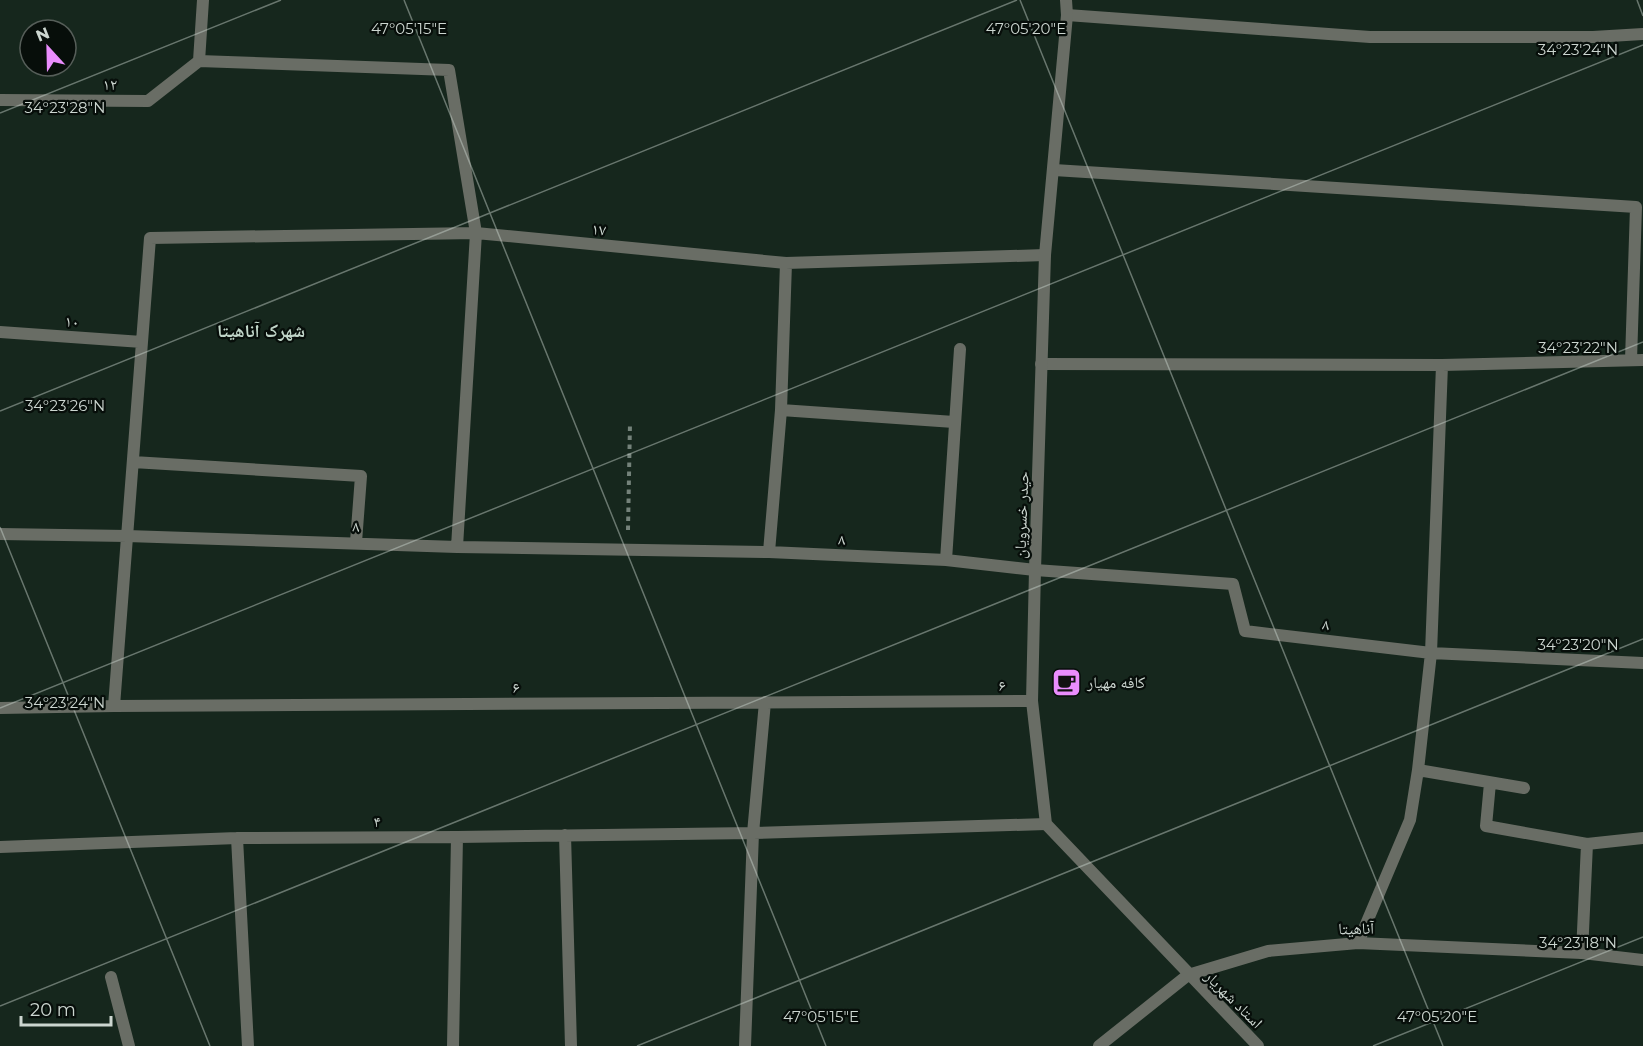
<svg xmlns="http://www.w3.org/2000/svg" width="1643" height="1046" font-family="Montserrat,'Noto Naskh Arabic',sans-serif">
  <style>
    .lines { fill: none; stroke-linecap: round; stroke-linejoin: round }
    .path { stroke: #74827a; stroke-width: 4; stroke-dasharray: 4.5 4.5; stroke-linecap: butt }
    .minor { stroke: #696d65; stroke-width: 12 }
    .tertiary { stroke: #696d65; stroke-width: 12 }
    .ticks { fill: none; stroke: #ccd6d0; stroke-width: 1.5; stroke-opacity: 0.45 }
    .labels { text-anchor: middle; stroke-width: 4.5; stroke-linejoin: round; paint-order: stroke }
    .street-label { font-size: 16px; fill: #ccd6d0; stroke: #070e0a }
    .poi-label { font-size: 16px; fill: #ccd6d0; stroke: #070e0a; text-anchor: start }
    .neighbourhood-label { font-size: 18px; font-weight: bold; fill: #c1d6c9; stroke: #070e0a }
    .ticks-label { font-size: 15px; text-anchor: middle; fill: #ccd6d0; stroke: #070e0a; stroke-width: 4.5; stroke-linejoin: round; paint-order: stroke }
  </style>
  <rect width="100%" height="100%" fill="#16271d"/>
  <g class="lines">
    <path class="path" d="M628,530L630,423"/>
    <path class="minor" d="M1067,15L1370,37H1593L1643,34
      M199,61L449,70L476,233L457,547
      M0,100L148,101L199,61L203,0
      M1054,170L1636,207L1631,360
      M0,332L142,342
      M1041,364L1442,365L1643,360
      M781,410L954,422
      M133,462L361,476L356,542
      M0,534L127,536L457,547L769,552L946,560L1035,570L1233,584L1245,631L1431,653L1643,663
      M769,552L781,410L786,263
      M946,560L960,349
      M114,706L150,238L476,233L786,263L1045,255
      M0,708L114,706L1032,701
      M1418,770L1524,788
      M1490,783L1486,826L1587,844
      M565,835L571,1046
      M237,838L248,1046
      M0,847L237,838L457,837L753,833L1046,824
      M1358,943L1410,820L1418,770L1431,653L1442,365
      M1582,953L1587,844L1643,838
      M111,977L129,1046
      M453,1046L457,837
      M745,1046L753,833L765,702"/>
    <path class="tertiary" d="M1066,0L1067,15L1045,255L1035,570L1032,701L1046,824L1258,1046
      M1099,1046L1188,975L1268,951L1358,943L1582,953L1643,960"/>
  </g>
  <path class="ticks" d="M404,0L826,1046M1020,0L1443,1046M1637,0L1643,16M0,113L281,0M0,411L1017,0M0,527L210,1046M0,708L1643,45M0,1006L1643,342M637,1046L1643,639M1373,1046L1643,937"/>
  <defs>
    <symbol id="cafe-square" viewBox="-11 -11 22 22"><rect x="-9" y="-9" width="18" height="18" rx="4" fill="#ea8dfd" stroke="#070e0a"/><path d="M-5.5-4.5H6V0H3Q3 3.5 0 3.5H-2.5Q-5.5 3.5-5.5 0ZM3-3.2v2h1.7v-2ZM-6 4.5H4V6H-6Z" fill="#111"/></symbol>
  </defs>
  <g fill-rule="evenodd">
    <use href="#cafe-square" x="1050" y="666" width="33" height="33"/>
  </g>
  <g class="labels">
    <g class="street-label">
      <text x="110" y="90">۱۲</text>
      <text transform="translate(599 229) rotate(5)" y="6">۱۷</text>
      <text transform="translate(72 321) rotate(4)" y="6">۱۰</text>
      <text transform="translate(1021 515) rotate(-88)" y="6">حیدر خسرویان</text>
      <text transform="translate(356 526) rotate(2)" y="6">۸</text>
      <text transform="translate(842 539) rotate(3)" y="6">۸</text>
      <text transform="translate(1326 624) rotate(7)" y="6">۸</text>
      <text x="1002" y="691">۶</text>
      <text x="516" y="693">۶</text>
      <text x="377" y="827">۴</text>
      <text transform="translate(1356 928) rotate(-1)" y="6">آناهیتا</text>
      <text transform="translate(1234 999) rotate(45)" y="6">استاد شهریار</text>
    </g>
    <g class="poi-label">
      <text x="1087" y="688">کافه مهیار</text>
    </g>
    <g class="neighbourhood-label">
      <text x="261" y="337">شهرک آناهیتا</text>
    </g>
  </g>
  <g class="ticks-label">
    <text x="409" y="34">47°05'15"E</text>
    <text x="1026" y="34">47°05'20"E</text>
    <text x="1578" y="55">34°23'24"N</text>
    <text x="65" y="113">34°23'28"N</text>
    <text x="1578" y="353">34°23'22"N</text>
    <text x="65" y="411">34°23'26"N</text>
    <text x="1578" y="650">34°23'20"N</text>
    <text x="65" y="708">34°23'24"N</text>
    <text x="1578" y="948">34°23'18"N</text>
    <text x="821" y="1022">47°05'15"E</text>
    <text x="1437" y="1022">47°05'20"E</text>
  </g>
  <g transform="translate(48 48) rotate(338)"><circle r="28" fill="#070e0a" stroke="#565e59" stroke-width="1.5"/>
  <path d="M0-4.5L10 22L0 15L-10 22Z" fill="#ea8dfd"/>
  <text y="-9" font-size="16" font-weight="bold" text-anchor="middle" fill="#ccd6d0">N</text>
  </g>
  <path d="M21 1016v9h90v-9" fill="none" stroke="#ccd6d0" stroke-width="3"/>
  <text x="30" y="1016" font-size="18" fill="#ccd6d0" stroke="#070e0a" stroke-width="4.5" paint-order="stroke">20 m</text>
</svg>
